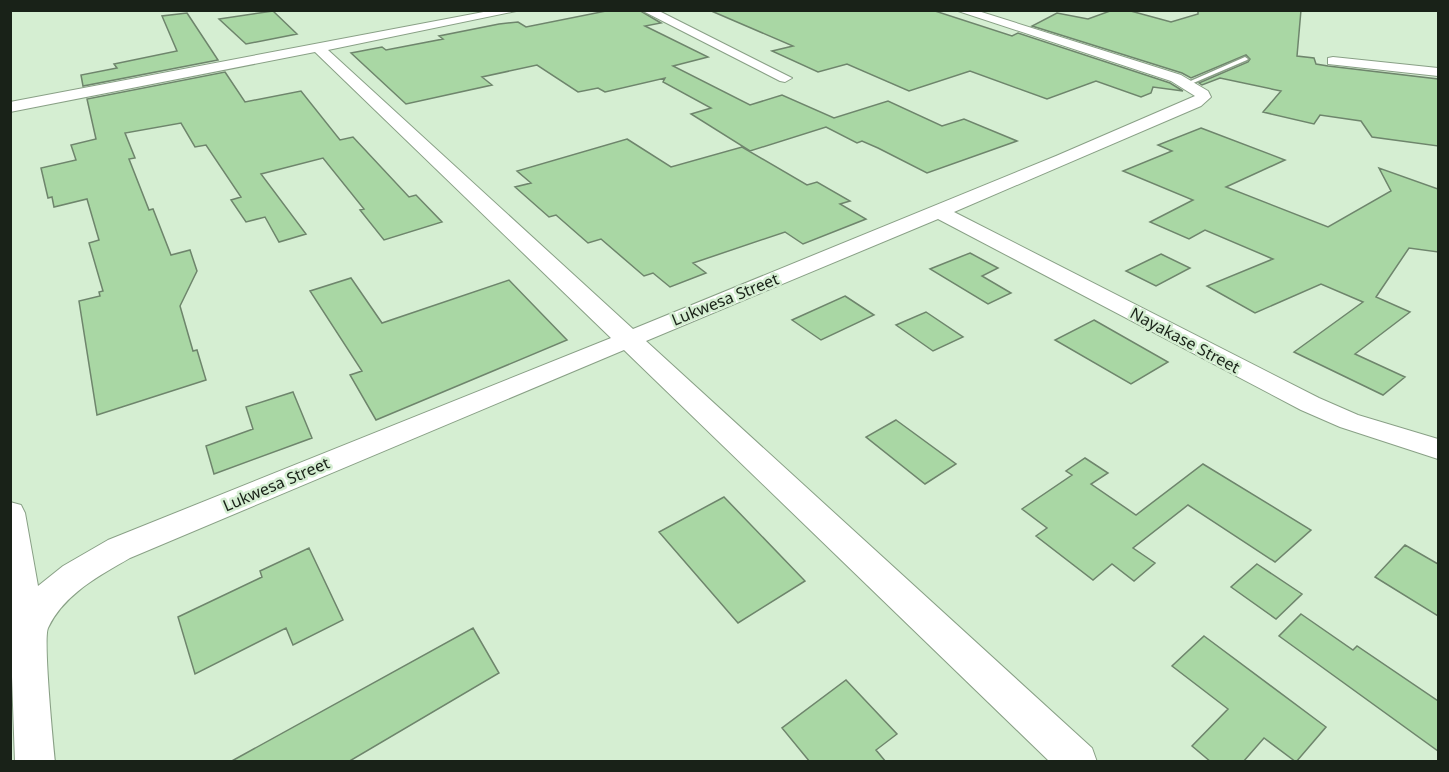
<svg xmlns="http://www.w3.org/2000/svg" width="1449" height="772" font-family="'Noto Sans',sans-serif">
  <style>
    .building { fill: #a9d7a4; stroke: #6e856c; stroke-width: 1.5 }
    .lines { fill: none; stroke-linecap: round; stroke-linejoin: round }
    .lane-casing { stroke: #89a086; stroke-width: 3 }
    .street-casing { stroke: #89a086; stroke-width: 2 }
    .lane { fill: #fff; fill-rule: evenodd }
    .street { fill: #fff; fill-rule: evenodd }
    .labels { text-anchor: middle; stroke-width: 5; stroke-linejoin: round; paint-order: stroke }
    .street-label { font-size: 16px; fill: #192218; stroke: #d5eed2 }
  </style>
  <rect width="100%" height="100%" fill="#d5eed2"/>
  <path class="building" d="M611,10H639L661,23L645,26L708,57L673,66L750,105L782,95L834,118L888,101L942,126L964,119L1017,141L927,173L878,148L862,141L857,143L826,127L750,151L691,114L711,108L663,82L665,78L605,92L598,88L578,92L537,65L482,77L492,85L406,104L351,53L382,47L386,50L443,39L439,36L499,24L518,22L526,27Z
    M709,10H932L1012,36L1018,33L1170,83L1183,91L1153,87L1151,93L1141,97L1096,81L1047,99L970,71L909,91L847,64L818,72L772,51L793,46Z
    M1127,10L1171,22L1198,14V10H1301L1297,56L1314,58L1316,64L1328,66L1438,79V146L1372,137L1361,121L1320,115L1314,124L1263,112L1281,91L1220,78L1202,85L1199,83L1248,62L1250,59L1246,55L1191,78L1182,73L1032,26L1057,13L1088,19L1110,11Z
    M273,11L297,34L246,44L219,19Z
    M187,13L218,60L83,86L81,75L117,68L114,64L177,51L162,16Z
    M225,72L245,102L301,91L340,140L353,137L409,197L416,195L442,222L384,240L360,210L364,209L323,158L261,174L306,234L279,242L265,217L246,222L231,200L241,197L206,145L195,147L181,123L125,133L135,158L129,159L149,210L153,209L171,255L190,250L197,271L180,306L193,351L197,350L206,380L97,415L79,301L100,296L99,292L103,291L89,243L99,240L87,199L54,207L52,197L48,198L41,168L76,160L71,145L96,139L87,99Z
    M1201,128L1285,160L1226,187L1328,227L1391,191L1379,168L1438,189V252L1409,248L1376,297L1410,312L1355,354L1405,377L1383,395L1294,352L1363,302L1321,284L1255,313L1207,286L1273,259L1205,230L1189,239L1150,222L1193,200L1123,171L1172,151L1158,145Z
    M627,139L671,167L742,147L807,185L817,182L850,201L840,204L866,219L803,244L785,232L693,263L706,273L670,287L653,273L644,276L601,239L588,243L556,215L549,217L515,187L531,183L517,171Z
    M970,253L998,268L982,276L1011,293L988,304L930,269Z
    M1161,254L1190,268L1156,286L1126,271Z
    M351,278L382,323L509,280L567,340L376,420L350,375L362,371L310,291Z
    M845,296L874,315L821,340L792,320Z
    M926,312L963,337L933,351L896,325Z
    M1094,320L1168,362L1131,384L1055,340Z
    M293,392L312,438L214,474L206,446L253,429L246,407Z
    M896,420L956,464L925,484L866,437Z
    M1085,458L1108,473L1091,484L1136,515L1203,464L1311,530L1275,562L1188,505L1133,548L1155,563L1134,581L1112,564L1093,580L1036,536L1047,528L1022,509L1072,475L1066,471Z
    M724,497L805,581L738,623L659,532Z
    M1405,545L1438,564V616L1375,577Z
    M309,548L343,620L293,645L286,628L195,674L178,617L262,577L260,571Z
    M1257,564L1302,594L1276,619L1231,587Z
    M1301,614L1353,650L1357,646L1438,701V751L1279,636Z
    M473,628L499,673L348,762H230Z
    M1204,636L1326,727L1296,762L1264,738L1243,762H1211L1192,746L1228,709L1172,666Z
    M846,680L897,734L876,750L886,762H810L782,728Z"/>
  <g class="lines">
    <defs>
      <path id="lane" d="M1245,57L1248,59L1247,60L1191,84L1186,83Z"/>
      <path id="street" d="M494,10H521L328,50L633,329L1056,156L1195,96L1171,81L955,10H975L1181,75L1208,91L1211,97L1201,106L954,212L1319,398L1358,415L1438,439V459L1340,427L1301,410L938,219L646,341L1092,748L1097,762H1050L624,350L130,558C99,576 64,594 48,628C43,639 53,742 55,762H15L10,620V502L21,505L25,513L38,586L63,566L108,540L611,338L315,52L10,112V102Z
        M641,10H657L792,78L785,82L780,81Z
        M1333,57L1438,68V76L1328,64V58Z"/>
    </defs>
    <use href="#lane" class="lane-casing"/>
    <use href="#street" class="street-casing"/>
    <use href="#lane" class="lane"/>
    <use href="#street" class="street"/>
  </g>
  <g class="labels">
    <g class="street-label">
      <text transform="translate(725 299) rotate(-22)" y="6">Lukwesa Street</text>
      <text transform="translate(1185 340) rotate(28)" y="6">Nayakase Street</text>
      <text transform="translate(276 484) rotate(-23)" y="6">Lukwesa Street</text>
    </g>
  </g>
  <rect width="1449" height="772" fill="none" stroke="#192218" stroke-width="24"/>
</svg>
